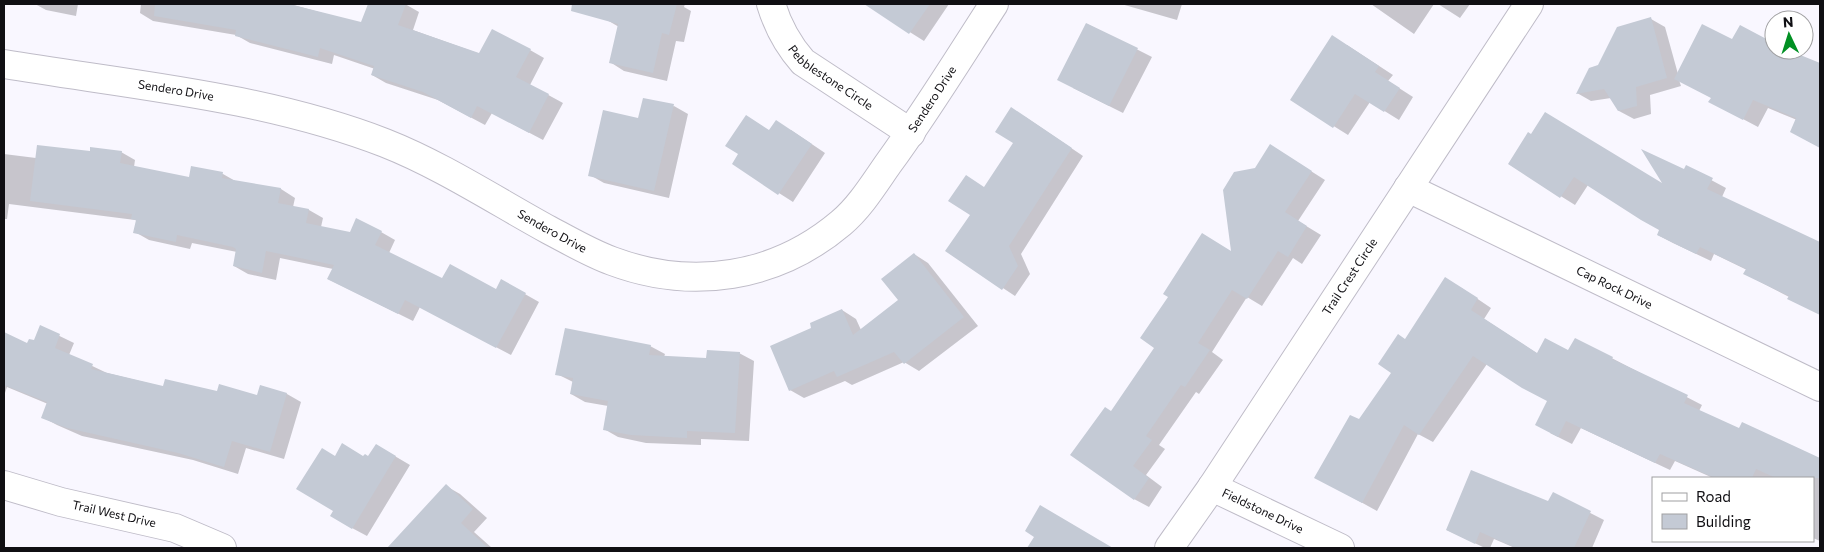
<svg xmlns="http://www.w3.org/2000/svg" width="1824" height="552" font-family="Commissioner,sans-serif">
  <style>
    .shadow { fill: #0003 }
    .building { fill: #c4cad5 }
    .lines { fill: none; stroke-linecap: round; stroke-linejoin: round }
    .minor-casing { stroke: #bfbcc8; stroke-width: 30 }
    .minor { stroke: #fff; stroke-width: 28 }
    .labels { text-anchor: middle; stroke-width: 5; stroke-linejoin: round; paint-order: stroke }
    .street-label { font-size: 12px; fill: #100f13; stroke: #fff }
  </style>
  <rect width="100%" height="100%" fill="#f9f7ff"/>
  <path class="shadow" d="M35,4H78L76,16L46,10Z
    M141,4H290L362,24L369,4H405L419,12L413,30L480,54L530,50L544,58L530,85L563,103L543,140L492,113L485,125L438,100L386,83L372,75L375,69L334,55L332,64L250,43L236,35L153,21L140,13Z
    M611,4H685L684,7L691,11L684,42L676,41L667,81L624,71L610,62L619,27L607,20Z
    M888,4H949L924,41L881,14Z
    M1121,4H1182L1177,20Z
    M1371,4H1434L1414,34Z
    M1438,4H1470L1460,18Z
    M1651,19L1665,27L1678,74L1733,41L1774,44V50H1785L1820,65V147L1806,140L1797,120L1768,108L1758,127L1724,109L1712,98L1679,80L1681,86L1650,95L1651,114L1634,119L1619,111L1611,98L1591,101L1577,93L1599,66Z
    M1087,24L1152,57L1123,113L1073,88Z
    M1347,45L1393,75L1388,81L1413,97L1399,120L1370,102L1348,135L1292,100Z
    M674,106L688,114L669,198L604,183L590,175L639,120Z
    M1024,116L1083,156L1021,254L1030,274L1015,296L947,251L972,215L985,188L1015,143Z
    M791,130L825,153L793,202L733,164L740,153L770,131Z
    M91,152H121L135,160L134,167L190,179L223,174L237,182L281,189L295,198L293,207L309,210L323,218L321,227L350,233L381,232L395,240L389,253L443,280L497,291L502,281L539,302L511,355L420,307L413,321L328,279L333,269L280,258L276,280L248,274L234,266L237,252L192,243L190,249L149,240L135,232L137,221L135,220L9,204L7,219H4V154L36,158Z
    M1284,154L1325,180L1298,221L1321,235L1302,264L1293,258L1262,306L1247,297L1212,352L1223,360L1199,394L1196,392L1159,445L1165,449L1146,475L1162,487L1149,507L1134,499L1112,412L1232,253L1256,169Z
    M1509,164L1665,186L1687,167L1726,188L1722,197L1820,243V313L1745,274L1747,270L1714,254L1711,261L1673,243L1658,235L1661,230L1588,185L1575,205Z
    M914,254L928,263L978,326L919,371L904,362L852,385L845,381L804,398L790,390L813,329L842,310L856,319L861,330L900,300Z
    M1460,287L1491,308L1484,319L1538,354L1569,352L1575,339L1702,405L1699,411L1739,429L1820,460V541L1813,538V478H1713L1675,461L1670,470L1581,428L1572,444L1550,433L1549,401L1487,364L1433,442L1418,434L1377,511L1330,485L1360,421L1393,373L1406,340Z
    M41,327L74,343L69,355L107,373L164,387L258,397L261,386L287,394L301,402L284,459L246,448L238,474L193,460L82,436L57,425L42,417L48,404L7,387L4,396V334L28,344L35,342Z
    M650,346L665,354L664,357L707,359L739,353L754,361L749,441L701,439V445L646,443L618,437L604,429L608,406L585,402L571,394L573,382L557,374Z
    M376,445L410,465L367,536L352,528L334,511L335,458L369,457Z
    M446,486L460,494L487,518L474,532L492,548H389Z
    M1553,494L1604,520L1592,548H1515L1494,539L1490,548H1485L1447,530L1549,503Z
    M1040,507L1110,548H1029L1036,537Z"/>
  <path class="building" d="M155,4H289L361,22L368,4H406L398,25L479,53L492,29L531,49L516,77L549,94L529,133L477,106L471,118L423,92L371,75L374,66L320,48L318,57L235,36L236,30L154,16Z
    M572,4H677L669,35L662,33L653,73L609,63L618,24L571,11Z
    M864,4H930L909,34Z
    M1651,17L1667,78L1636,87L1637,106L1618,111L1604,89L1576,94L1589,68L1598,65L1617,27Z
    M1086,23L1138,48L1109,106L1057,80Z
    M1702,24L1732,39L1740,25L1774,43V50H1788L1820,63V148L1790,132L1796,118L1753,100L1743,120L1708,102L1711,98L1674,79Z
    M1332,35L1379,66L1375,72L1400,88L1384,112L1355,94L1333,128L1290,100Z
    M643,98L674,104L654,191L588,176L603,110L638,118Z
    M1011,107L1072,148L1009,246L1018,266L1002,290L945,251L970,215L948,201L966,175L984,187L1013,143L995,132Z
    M1545,112L1662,183L1641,149L1684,169L1686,165L1713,178L1707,189L1820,242V315L1787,299L1789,296L1743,274L1746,269L1700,247L1696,254L1657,235L1659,230L1641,220L1574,177L1560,198L1508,164L1528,132L1531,134Z
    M746,115L769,130L776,120L812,144L778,195L732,164L738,154L725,146Z
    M1270,144L1312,171L1285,212L1307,226L1288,257L1278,251L1247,299L1232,290L1198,343L1210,350L1185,387L1181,385L1146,436L1152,440L1133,466L1149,478L1134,500L1070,455L1105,407L1111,411L1154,348L1140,338L1168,297L1163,294L1202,233L1231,251L1223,190L1234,172L1255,168Z
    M37,145L90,151V147L122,151L120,163L189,177L191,166L223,172L222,178L281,188L278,203L309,209L306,223L350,232L356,218L382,231L375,245L442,278L450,264L496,289L501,279L526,293L496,348L405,300L398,314L327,279L334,265L266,251L262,273L233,266L236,249L233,247L177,235L176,242L133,233L136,220L131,219L132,214L30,201Z
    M914,253L964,317L904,364L894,352L837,377L834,371L789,391L770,346L811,328L810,323L842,309L853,335L898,300L881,279Z
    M1445,277L1478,298L1471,310L1537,353L1545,338L1568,350L1575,338L1613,357L1612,359L1688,395L1684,403L1739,428L1742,422L1820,458V478H1776L1756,469L1752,478H1715L1660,454L1655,463L1566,421L1558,437L1535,425L1547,401L1522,388L1473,356L1419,435L1404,425L1362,503L1314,478L1350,415L1359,419L1391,373L1378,364L1398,334L1405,339Z
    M40,325L60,334L55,348L93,364L91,369L163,386L165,379L217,391L219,384L257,395L260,385L287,393L270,452L232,441L224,467L178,453L67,428L41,418L47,402L4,385V332L27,343L29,339L34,340Z
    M565,328L651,345L649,355L706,358L707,350L740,352L735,433L687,431V438L631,435L603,430L608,401L570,394L573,378L555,375Z
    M342,443L363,456L365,454L368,456L376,444L396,456L352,529L330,516L333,511L296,489L322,448L335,456Z
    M1471,470L1548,501L1553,492L1591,511L1574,548H1516L1480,532L1475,544L1446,530Z
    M446,484L473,509L461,523L488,548H387Z
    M1040,505L1113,548H1027L1034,537L1025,531Z"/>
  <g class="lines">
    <defs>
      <g id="minor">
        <path id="s1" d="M771,4C778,27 787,44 803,62L911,133"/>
        <path id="s2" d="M4,64C131,85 263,96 385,143C441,165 496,201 549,230C570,241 590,253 612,261C692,291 776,278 841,223C860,207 874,184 888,164C926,112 959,58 994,4"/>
        <path id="s3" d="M1408,188L1820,387"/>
        <path id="s4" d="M4,485L61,502L175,528L222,548"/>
        <path id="s5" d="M1212,487L1340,548"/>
        <path id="s6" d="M1169,548L1212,487L1529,4"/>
      </g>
    </defs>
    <use href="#minor" class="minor-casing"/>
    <use href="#minor" class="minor"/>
  </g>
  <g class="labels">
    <g class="street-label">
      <text dy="4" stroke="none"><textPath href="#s1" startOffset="98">Pebblestone Circle</textPath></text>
      <text dy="4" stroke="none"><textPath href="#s2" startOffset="174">Sendero Drive</textPath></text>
      <text dy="4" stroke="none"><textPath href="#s2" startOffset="1044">Sendero Drive</textPath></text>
      <text dy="4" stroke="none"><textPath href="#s2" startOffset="579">Sendero Drive</textPath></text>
      <text dy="4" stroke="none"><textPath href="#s6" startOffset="326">Trail Crest Circle</textPath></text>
      <text dy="4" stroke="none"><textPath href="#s3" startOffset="229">Cap Rock Drive</textPath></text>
      <text dy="4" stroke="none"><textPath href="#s5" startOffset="56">Fieldstone Drive</textPath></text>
      <text dy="4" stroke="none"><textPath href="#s4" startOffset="114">Trail West Drive</textPath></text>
    </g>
  </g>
  <rect width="1824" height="552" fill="none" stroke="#100f13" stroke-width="10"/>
  <rect x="1652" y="477" width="162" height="65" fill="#ffffff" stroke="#9f9fa1"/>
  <rect x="1662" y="493" width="25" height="8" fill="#ffffff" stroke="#9f9fa1"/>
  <text x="1696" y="502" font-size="15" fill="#100f13">Road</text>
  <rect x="1662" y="514" width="25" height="15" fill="#c4cad5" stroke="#9f9fa1"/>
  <text x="1696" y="527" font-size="15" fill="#100f13">Building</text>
  <g transform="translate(1789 35) rotate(356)"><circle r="24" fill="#ffffff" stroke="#9f9fa1"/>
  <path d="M0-4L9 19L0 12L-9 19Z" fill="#019023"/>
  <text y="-8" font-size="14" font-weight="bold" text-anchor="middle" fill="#100f13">N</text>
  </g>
</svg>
